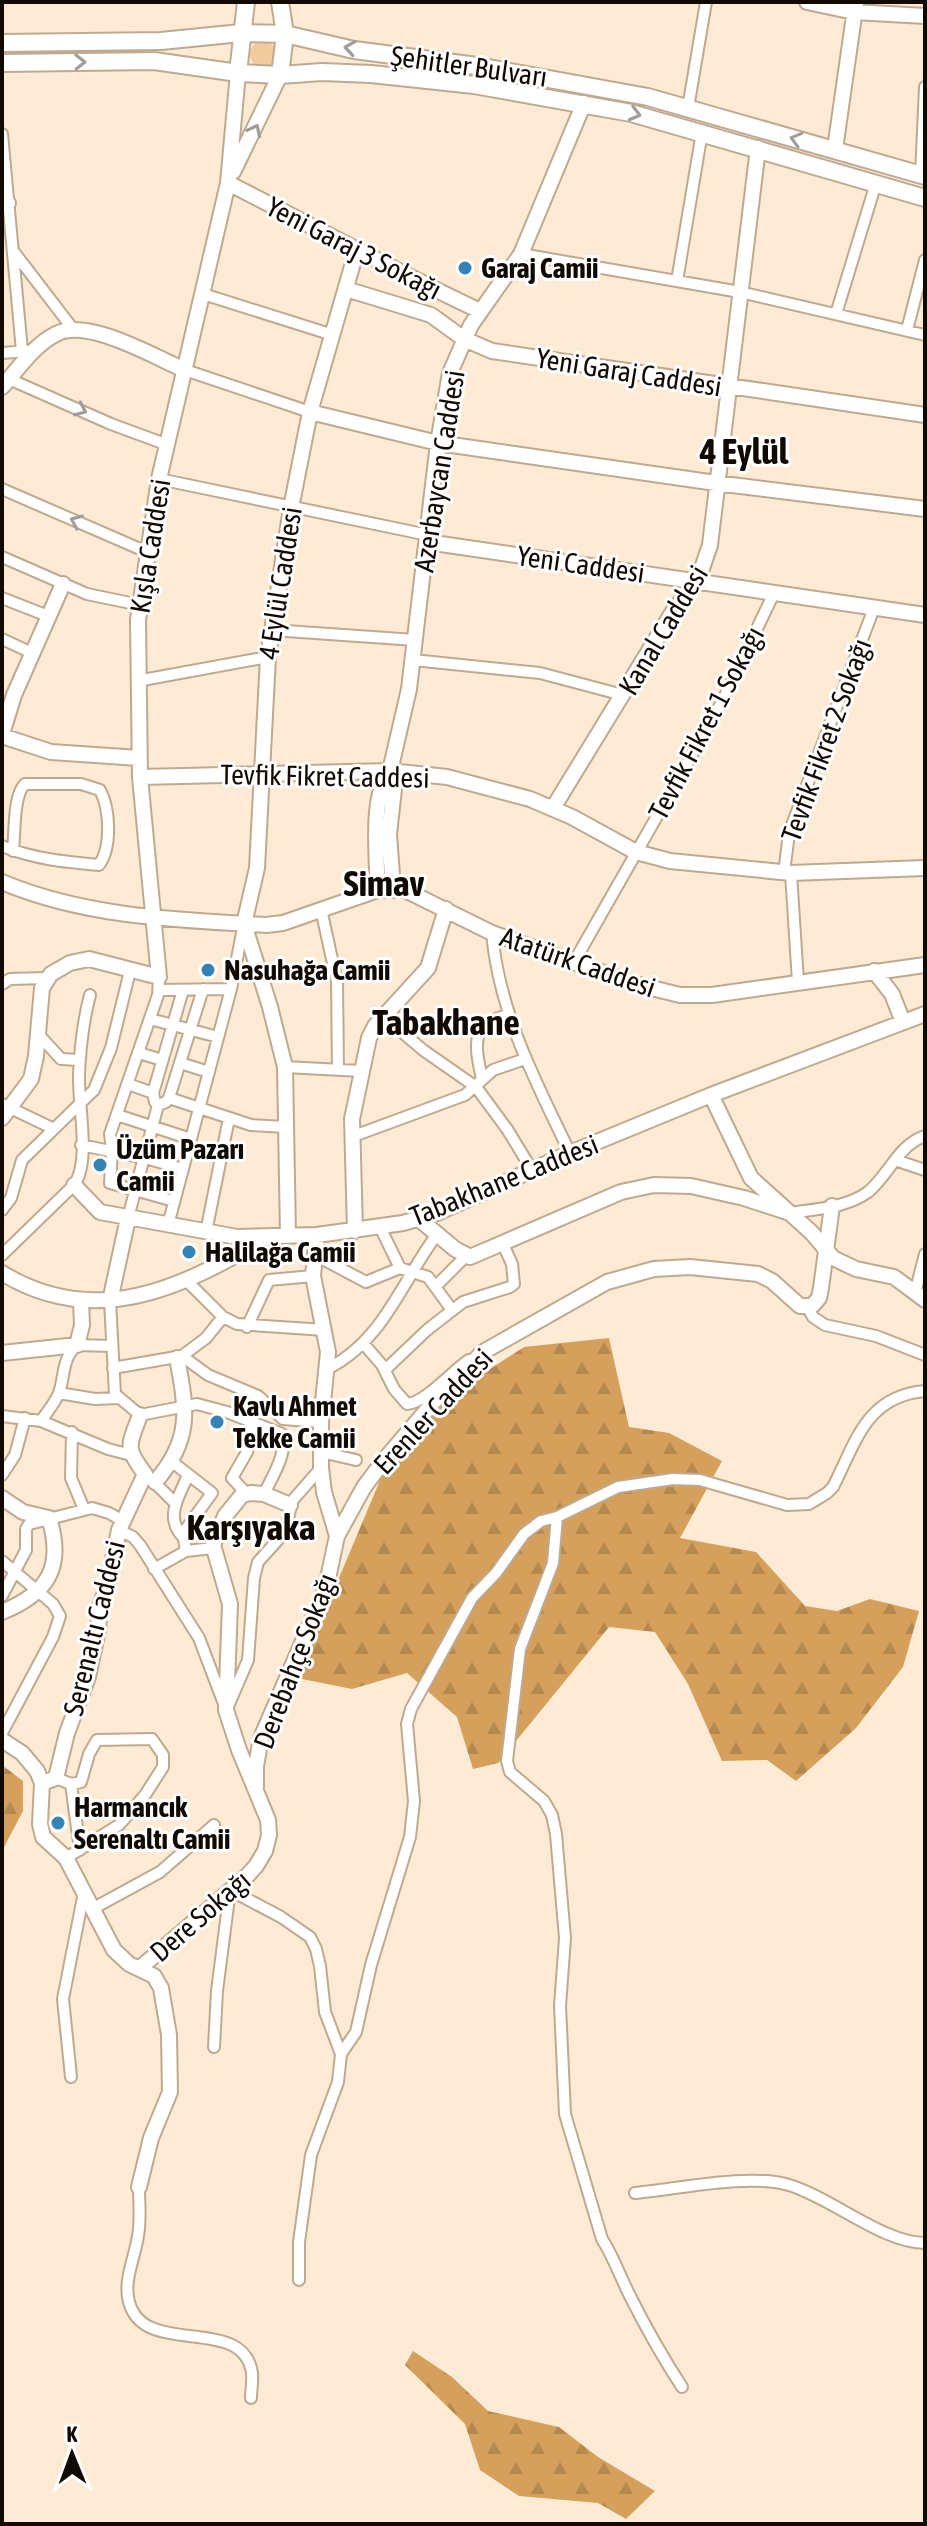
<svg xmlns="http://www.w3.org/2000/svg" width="927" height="2526" font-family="'Asap Condensed',sans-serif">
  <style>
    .grass { fill: #efcb9d }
    .forest { fill: url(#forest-firs) }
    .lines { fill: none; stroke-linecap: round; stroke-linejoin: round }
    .street-casing { stroke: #bfaa90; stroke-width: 14 }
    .secondary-casing { stroke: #bfaa90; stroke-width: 18 }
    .primary-casing { stroke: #bfaa90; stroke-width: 20 }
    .street { stroke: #fff; stroke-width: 10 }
    .secondary { stroke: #fff; stroke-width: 14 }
    .primary { stroke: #fff; stroke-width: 16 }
    .oneway { stroke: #a09d9a }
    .poi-dot { fill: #3582b5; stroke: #fff; stroke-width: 3 }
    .labels { text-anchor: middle; stroke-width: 6; stroke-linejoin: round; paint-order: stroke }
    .street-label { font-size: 28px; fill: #110a03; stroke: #fff }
    .poi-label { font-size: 28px; font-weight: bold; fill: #110a03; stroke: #fff; text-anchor: start }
    .district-label { font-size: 36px; font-weight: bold; fill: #110a03; stroke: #fff }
  </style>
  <defs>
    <pattern id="forest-firs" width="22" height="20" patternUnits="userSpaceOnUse" patternTransform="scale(2)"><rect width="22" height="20" fill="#d4a05b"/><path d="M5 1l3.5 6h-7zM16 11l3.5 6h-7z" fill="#b5884e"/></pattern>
  </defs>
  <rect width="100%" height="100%" fill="#fdebd5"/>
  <path class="grass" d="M250 54a13 13 0 1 1 26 0a13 13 0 1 1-26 0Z"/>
  <path class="forest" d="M609,1338L629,1427L669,1433L722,1461L680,1538L756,1552L805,1606L837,1611L870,1599L919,1611L903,1667L856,1728L796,1781L767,1760L722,1761L688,1684L655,1632L609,1627L498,1763L473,1769L457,1717L407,1673L352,1689L297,1678L381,1478L447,1397L524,1347Z
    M2,1765L23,1781V1811L2,1851Z
    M413,2351L452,2377L488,2411L559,2427L598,2457L655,2491L626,2519L598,2503L519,2496L480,2470L465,2424L405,2365Z"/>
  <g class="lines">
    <defs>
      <path id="street" d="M688,108L706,2
        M2,134L22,351
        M921,175L925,87
        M14,252L73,329
        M521,254L740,292L925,335
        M677,281L702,132
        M203,294L333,335
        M836,314L876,183
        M907,330L925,260
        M2,353L28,351
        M185,370L310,412
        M9,379L111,424L168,445
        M159,479L428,535
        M2,489L147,552
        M2,557L87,594L140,605
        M2,598L48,616
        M272,630L415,640
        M2,639L32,653
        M413,660L540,673L623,695
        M137,681L268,657
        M2,846C33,859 66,862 99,865C112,847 110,809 100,790L81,784H25C13,795 15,834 13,851
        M784,873L789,833L874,608
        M791,873L798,982
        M321,909L337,982L338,1070
        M492,933C499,1013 536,1082 570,1153
        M574,962L722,702L774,593
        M159,977L158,995L110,1134L112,1150L110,1183L174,1201
        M2,984L10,979L46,978
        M159,990L231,989
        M383,1016L423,1050L476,1087L507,1129L532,1170
        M150,1019L218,1037
        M38,1034L61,1059L79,1060
        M139,1053L162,1060
        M180,1063L209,1072
        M285,1067L361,1071
        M482,1079C475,1046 469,1023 509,1015
        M128,1084L153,1093
        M169,1098L251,1125L286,1127
        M2,1104L54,1129
        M158,1105L166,1102L169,1098L203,989
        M158,1105L155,1102L153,1093L183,990
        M117,1115L191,1139
        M351,1137L465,1095L493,1070L525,1059
        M81,1145L139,1157
        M146,1151L158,1105
        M149,1159L183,1169
        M895,1160L925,1170
        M2,1210L11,1198L22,1160L94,1090L111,1048L130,971
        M790,1213C816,1209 846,1208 868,1192C889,1175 898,1145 925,1136
        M128,1218L143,1161
        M168,1225L231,989L243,928
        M380,1227L400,1268L428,1277L452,1310
        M206,1232L229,1118
        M2,1255L74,1185C91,1161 78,1106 79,1075C80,1048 83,1022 90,995
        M315,1255L366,1282L400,1268
        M187,1281L223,1317L237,1324L325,1330
        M436,1286L466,1256
        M915,1293L925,1254
        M110,1301L115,1394L140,1415L197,1404L227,1412L282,1434C288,1453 272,1477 264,1494
        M808,1308L813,1317L825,1325L876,1336L925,1355
        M247,1327L269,1280L313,1276
        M363,1343L382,1365L394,1389L407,1404C425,1403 452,1371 469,1360
        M182,1356L208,1375L258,1396L283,1419L321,1422
        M113,1368L182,1356L206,1338L223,1317
        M327,1369C384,1341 402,1280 438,1233
        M385,1370L427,1330L463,1302L510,1287L514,1284L512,1264L502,1242
        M59,1393L95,1399L118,1398
        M2,1416L41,1421L108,1449L131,1455
        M41,1421C47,1412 55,1403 59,1393C65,1375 62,1358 77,1345L112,1346
        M72,1432L71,1478L84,1509
        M321,1452L356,1460
        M171,1461L212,1493L183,1533L186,1551
        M2,1475L15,1455L25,1418
        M150,1478L175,1503
        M246,1493L232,1478L247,1452L252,1421
        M557,1517L553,1563L520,1649L507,1761L510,1772L544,1801L552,1815L556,1834L565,1938L560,2006L565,2114L602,2239C613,2256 620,2276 629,2294C645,2326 663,2358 682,2387
        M119,1530L133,1537L140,1545L199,1638L224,1704
        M183,1537C164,1517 179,1497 188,1475
        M2,1561L53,1604L60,1616L53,1637L2,1733
        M154,1569L186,1551L213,1548
        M2,1596L26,1550V1529L29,1524L92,1508L109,1513L123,1521
        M229,1704L248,1660L254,1578L258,1562L285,1532L292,1501L321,1468
        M56,1778L71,1784L81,1782L89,1754L97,1740L152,1739L163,1755V1767L145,1795L119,1825L66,1858
        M71,1784L80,1850
        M92,1909L160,1872L214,1825
        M214,2047L217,1991L230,1890L281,1917L310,1937L316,1949L320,1966L325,2012L341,2054L338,2082L311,2155L299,2242V2280
        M341,2054L356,2032L371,1965L410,1837L414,1801L407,1724L411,1709L472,1598L496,1573L524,1534L541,1521L557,1517L618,1487L673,1479L700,1480L787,1505L809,1504L827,1493L833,1487C856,1442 866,1396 925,1391
        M71,2077L63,1999L84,1892
        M139,2187C139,2203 141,2220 138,2236C135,2257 123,2281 129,2302C144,2359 243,2313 252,2373C253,2381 251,2390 251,2398
        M635,2193C678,2189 749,2173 789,2185C832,2198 883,2243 925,2243"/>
      <path id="secondary" d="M807,2L854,12L925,16
        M835,149L856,2
        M233,172L280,75
        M228,183C312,226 395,271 480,311
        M2,204L8,203
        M346,289L431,315L464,339L492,351L925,415
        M2,387C18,369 34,345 56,334C87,317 154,357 185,370
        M310,412L438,443L716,483L925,509
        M427,542L925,615
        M2,734L14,695L63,584
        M2,736L51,752L139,758
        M390,771L394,789L389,834L393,889
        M140,777L390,771L447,777L530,799L572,817L636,852L670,861L791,873L925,868
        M553,808L674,610L698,580L710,545L758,148
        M2,882C85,917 177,920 266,925L283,923L378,890H405L492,933L635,984L680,995H712L925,965
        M378,890C377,859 370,795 390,771L409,689L438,443L450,373L471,325L521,254L584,103
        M244,924L257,868L268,657L291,508L310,412L357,249
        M244,924L270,1007L285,1067L288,1236
        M874,971L892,994L903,1022
        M711,1095L751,1178L812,1233L833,1258L856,1269L894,1277L925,1300
        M2,1118L31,1079L36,1056L42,988L51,974L70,963L89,959L159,977L140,777L138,620L159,479L228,183L238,73
        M74,1185L100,1212L237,1237L317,1235L403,1223L437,1213L570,1153L711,1095L925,1014
        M419,1219L455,1249L470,1257L621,1192L654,1185L691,1186L744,1198L790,1213
        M355,1231L352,1119L369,1038L375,1026L428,968L446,909
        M317,1235L313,1276L328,1352L321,1422V1468L324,1492L337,1536
        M2,1273C95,1330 183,1288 267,1237
        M110,1301L128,1218
        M2,1353L77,1345L82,1325L81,1300
        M155,1482C192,1440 187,1410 177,1358
        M2,1498L23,1512L49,1518C64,1566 49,1593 2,1612
        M2,1740L22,1753L37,1771L42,1783L40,1824L43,1837L66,1858L114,1950L129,1964L154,1976L161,1988L169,2035L170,2092L151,2138L139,2187
        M42,1783L56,1778L67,1733L88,1677L98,1630L100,1606L108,1584L119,1530L145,1474C124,1446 129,1446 140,1415
        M256,1787V1766L261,1738L326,1588L337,1536L364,1487L385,1459L437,1398L483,1352L607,1282L654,1269L690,1267L758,1274L772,1281L800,1306H812L819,1298L821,1288L832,1206
        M140,1968L246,1877L256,1866L265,1851L269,1835L268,1820L239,1750L226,1710L230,1604L213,1545L225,1516L242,1495L251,1493L264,1494L290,1505"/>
      <path id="primary" d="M280,2L285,34L280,75
        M2,43L161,41L241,33L285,34L354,50L477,66L648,97L925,176
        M2,63L154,61L238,73L280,75L322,72L371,74L474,85L631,113L925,198
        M238,73L246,2"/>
    </defs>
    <use href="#street" class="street-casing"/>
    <use href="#secondary" class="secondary-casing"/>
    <use href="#primary" class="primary-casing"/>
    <use href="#street" class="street"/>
    <use href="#secondary" class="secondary"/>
    <use href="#primary" class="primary"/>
  </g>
  <defs><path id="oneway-chevron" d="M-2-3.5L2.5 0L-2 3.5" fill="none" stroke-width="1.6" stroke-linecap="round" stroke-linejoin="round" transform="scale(2)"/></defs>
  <g class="oneway">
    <use href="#oneway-chevron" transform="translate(350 48) rotate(-171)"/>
    <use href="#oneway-chevron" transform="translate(80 62) rotate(-1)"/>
    <use href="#oneway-chevron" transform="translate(635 114) rotate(14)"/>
    <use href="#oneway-chevron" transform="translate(255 130) rotate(-63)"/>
    <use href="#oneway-chevron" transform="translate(796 139) rotate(-164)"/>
    <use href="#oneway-chevron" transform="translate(81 410) rotate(24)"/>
    <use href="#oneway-chevron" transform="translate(76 521) rotate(-157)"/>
  </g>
  <g class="poi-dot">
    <circle cx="465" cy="268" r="8"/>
    <circle cx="208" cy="970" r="8"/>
    <circle cx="100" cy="1165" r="8"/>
    <circle cx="189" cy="1252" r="8"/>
    <circle cx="217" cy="1422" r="8"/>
    <circle cx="58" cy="1823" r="8"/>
  </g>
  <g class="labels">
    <g class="street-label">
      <text transform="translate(469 66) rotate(8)" y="10">Şehitler Bulvarı</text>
      <text transform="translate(354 248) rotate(27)" y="10">Yeni Garaj 3 Sokağı</text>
      <text transform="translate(629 372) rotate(9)" y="10">Yeni Garaj Caddesi</text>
      <text transform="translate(439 471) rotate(-81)" y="10">Azerbaycan Caddesi</text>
      <text transform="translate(150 546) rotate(-81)" y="10">Kışla Caddesi</text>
      <text transform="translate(581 564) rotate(8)" y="10">Yeni Caddesi</text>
      <text transform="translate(280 583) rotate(-81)" y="10">4 Eylül Caddesi</text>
      <text transform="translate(663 630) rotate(-59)" y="10">Kanal Caddesi</text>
      <text transform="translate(706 723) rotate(-62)" y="10">Tevfik Fikret 1 Sokağı</text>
      <text transform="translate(826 740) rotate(-70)" y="10">Tevfik Fikret 2 Sokağı</text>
      <text transform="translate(325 776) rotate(1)" y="10">Tevfik Fikret Caddesi</text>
      <text transform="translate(578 962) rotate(19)" y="10">Atatürk Caddesi</text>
      <text transform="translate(504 1180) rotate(-22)" y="10">Tabakhane Caddesi</text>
      <text transform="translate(433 1411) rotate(-47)" y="10">Erenler Caddesi</text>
      <text transform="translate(94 1628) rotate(-76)" y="10">Serenaltı Caddesi</text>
      <text transform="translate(295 1661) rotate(-69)" y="10">Derebahçe Sokağı</text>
      <text transform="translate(200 1916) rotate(-41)" y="10">Dere Sokağı</text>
    </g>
    <g class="poi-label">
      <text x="481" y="278">Garaj Camii</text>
      <text x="224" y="980">Nasuhağa Camii</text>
      <text x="116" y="1159">Üzüm Pazarı<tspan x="116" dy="32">Camii</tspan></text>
      <text x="205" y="1262">Halilağa Camii</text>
      <text x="233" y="1416">Kavlı Ahmet<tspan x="233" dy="32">Tekke Camii</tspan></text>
      <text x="74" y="1817">Harmancık<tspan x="74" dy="32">Serenaltı Camii</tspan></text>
    </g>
    <g class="district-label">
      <text x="744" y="464">4 Eylül</text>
      <text x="384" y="896">Simav</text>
      <text x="446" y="1035">Tabakhane</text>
      <text x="251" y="1540">Karşıyaka</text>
    </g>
  </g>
  <rect width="927" height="2526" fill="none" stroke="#110a03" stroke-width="8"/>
  <g transform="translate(72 2454) rotate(359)" stroke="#ffffff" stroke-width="6" paint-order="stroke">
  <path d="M0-6L14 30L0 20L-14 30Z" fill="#110a03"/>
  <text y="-12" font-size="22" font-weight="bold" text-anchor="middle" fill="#110a03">K</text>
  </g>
</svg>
